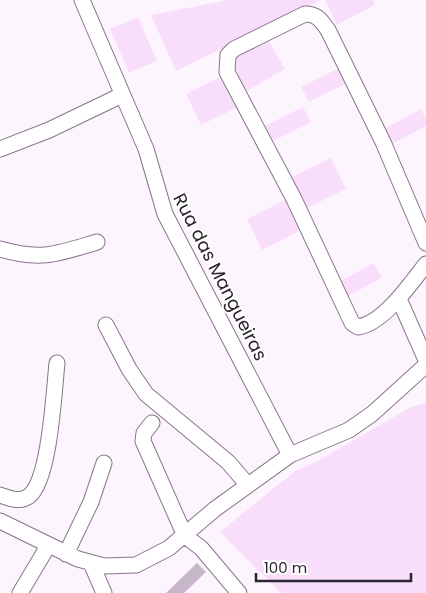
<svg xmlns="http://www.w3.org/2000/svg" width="426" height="593" font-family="Poppins,sans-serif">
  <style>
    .green { fill: #f9defc }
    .building { fill: #c7b5ca }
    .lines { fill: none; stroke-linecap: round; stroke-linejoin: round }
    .minor-casing { stroke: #877689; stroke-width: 17 }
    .minor { stroke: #fff; stroke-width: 15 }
    .labels { text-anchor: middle; stroke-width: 4; stroke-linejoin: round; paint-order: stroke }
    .street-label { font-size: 18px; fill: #2b242c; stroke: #fff }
  </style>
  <rect width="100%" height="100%" fill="#fdf5fe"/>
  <path class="green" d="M228,0H321L176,71L151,15Z
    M325,0H373L375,5L337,25Z
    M138,17L157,61L129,73L110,29Z
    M269,41L285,69L245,92L232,58Z
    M339,68L347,83L309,102L301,87Z
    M224,75L240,106L201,125L186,94Z
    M303,107L311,122L273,141L265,126Z
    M421,109L426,119V126L392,144L384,129Z
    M331,158L346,189L307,208L292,177Z
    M285,200L301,230L262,250L247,219Z
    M374,263L382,278L344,298L337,283Z
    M426,403V593H281L220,532L295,471L316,462L411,407Z"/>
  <path class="building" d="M197,563L206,572L184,593H166Z"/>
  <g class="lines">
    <defs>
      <path id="minor" d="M82,0L146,149L165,214L290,455
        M0,149L49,130L122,95
        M426,243L383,142L328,30C321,20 317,14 305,14L234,49L228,55L227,72L294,199L352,323L358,327C383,324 411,283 426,264
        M0,249C41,261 57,254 97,242
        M399,299L426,360
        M106,325L129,369L146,394L228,462L247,484
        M152,423L144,433L143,441L185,536L201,548L239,593
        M0,495C9,498 20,503 29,496C50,480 54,390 57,363
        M0,521L78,559L104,566L136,565L169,548L215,509L290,455L349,430L372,414L426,365
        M66,554L91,502L104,463
        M91,563L104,593
        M20,593L48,546"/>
    </defs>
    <use href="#minor" class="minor-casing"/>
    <use href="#minor" class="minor"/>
  </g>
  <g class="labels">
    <g class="street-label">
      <text transform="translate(220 277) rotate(63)" y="6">Rua das Mangueiras</text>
    </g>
  </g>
  <path d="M256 573v8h155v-8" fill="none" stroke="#2b242c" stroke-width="2.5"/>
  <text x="264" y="573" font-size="15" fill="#2b242c" stroke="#ffffff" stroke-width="4" paint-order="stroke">100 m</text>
</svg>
